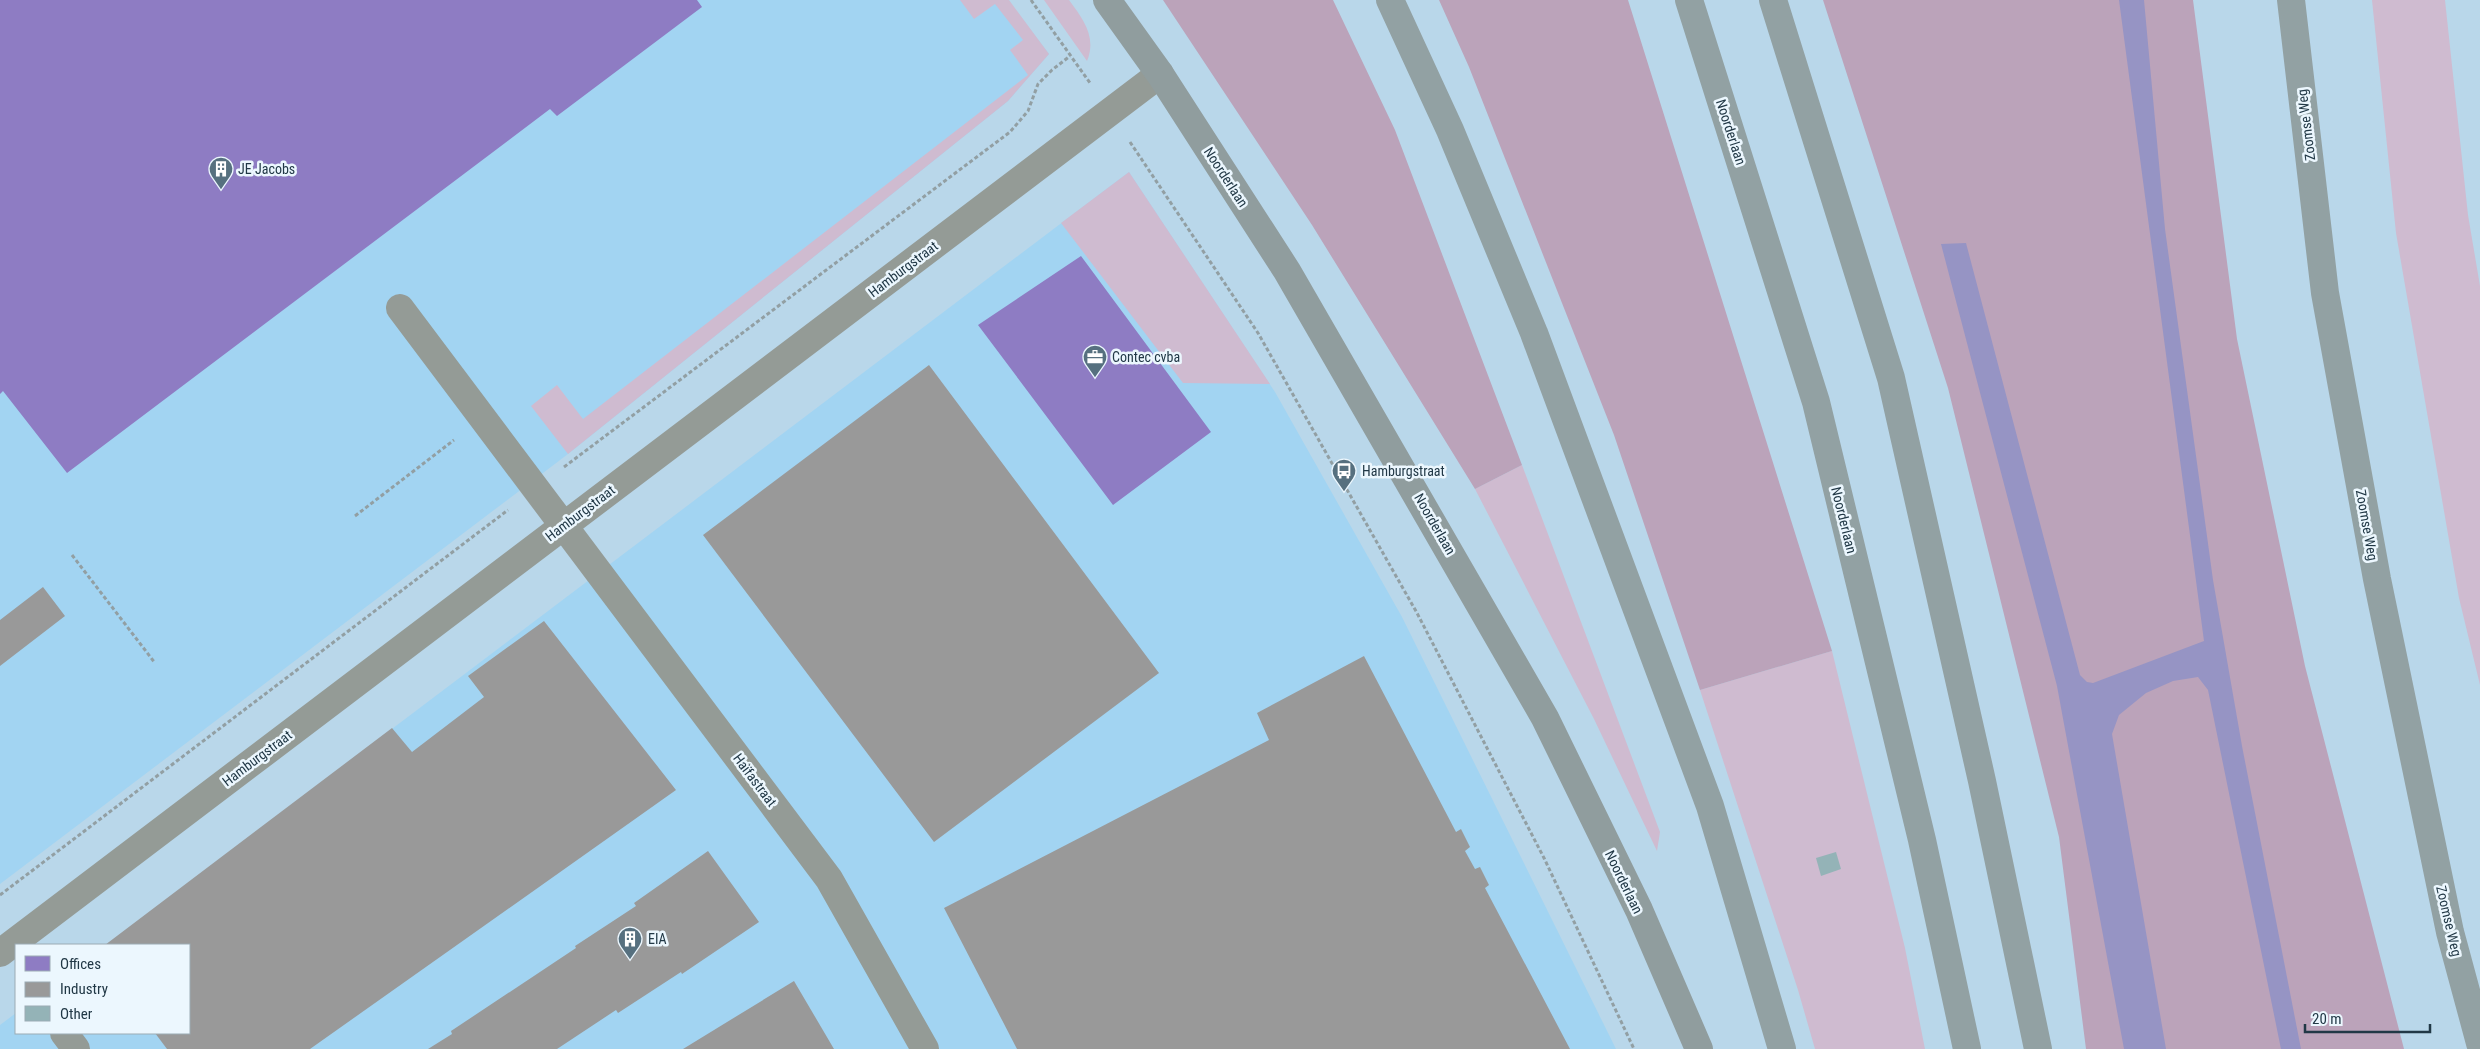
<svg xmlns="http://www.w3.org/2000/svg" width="2480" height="1049" font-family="'Roboto Condensed',sans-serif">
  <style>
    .built { fill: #a2d4f2 }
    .green { fill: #cfbbd0 }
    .forest { fill: #bba3ba }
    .water { fill: #9694c4 }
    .offices { fill: #8e7cc3 }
    .industry { fill: #999 }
    .building { fill: #94b3b7 }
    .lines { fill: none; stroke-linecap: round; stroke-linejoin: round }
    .path { stroke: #929fa3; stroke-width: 3; stroke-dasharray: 4 2.5; stroke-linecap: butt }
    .minor { stroke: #949b96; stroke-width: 28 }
    .major { stroke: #909d9e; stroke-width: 28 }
    .highway { stroke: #92a1a3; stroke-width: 28 }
    .labels { text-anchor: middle; stroke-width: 5; stroke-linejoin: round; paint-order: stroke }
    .street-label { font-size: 14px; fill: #213846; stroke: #ecf7fe }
    .poi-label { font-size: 14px; fill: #213846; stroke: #ecf7fe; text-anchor: start }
  </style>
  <rect width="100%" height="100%" fill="#b9d7ea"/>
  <path class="built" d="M0,0H1008L1049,54L1008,101L568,454L0,884Z
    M1129,172L1275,392L1402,617L1616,1049H0V1025L16,1013V1033H189V945H106Z"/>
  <path class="green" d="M960,0H1009L1049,54L1008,101L568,454L531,406L557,385L583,419L1028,75L1010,50L1023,40L995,4L974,19Z
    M1044,0H1069C1083,19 1097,37 1087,61Z
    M2372,0H2445L2468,215L2480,286V685L2459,598L2396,233Z
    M1129,172L1270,384L1183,383L1061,223Z
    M1522,465L1660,832L1657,851L1594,719L1475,489Z
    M1832,651L1905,948L1925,1049H1815L1798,990L1700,690Z"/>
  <path class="forest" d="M1163,0H1333L1395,130L1522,465L1475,489L1312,225Z
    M1439,0H1628L1832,651L1700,690L1614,435L1469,67Z
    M1823,0H2193L2237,339L2305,666L2404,1049H2086L2059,837L1948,388Z"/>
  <path class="water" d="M2119,0H2144L2165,229L2213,580L2242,746L2301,1049H2281L2208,690L2198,677L2173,681L2146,693L2119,715L2112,734L2166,1049H2124L2057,686L1941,244L1966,243L2080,675L2087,682L2093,683L2204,641Z"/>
  <path class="offices" d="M0,0H697L702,7L557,116L550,109L67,473L3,391L0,394Z
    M1081,256L1211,432L1113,505L978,325Z"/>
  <path class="industry" d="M929,365L1159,673L934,842L703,535Z
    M43,587L65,616L0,666V620Z
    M544,621L676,790L310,1049H167L155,1033H189V945H105L392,728L412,752L484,697L468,676Z
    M1364,656L1456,832L1461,829L1470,847L1465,851L1475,869L1480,867L1489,885L1485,888L1570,1049H1017L944,908L1269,740L1257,713Z
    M708,851L759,922L682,974L681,972L618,1013L616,1010L557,1049H428L452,1034L451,1031L576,948L575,946L636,906L634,903Z
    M794,981L834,1049H683Z"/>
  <path class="building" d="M1836,852L1841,869L1821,876L1816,858Z"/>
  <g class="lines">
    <path class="path" d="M1031,0L1090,83
      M1130,142L1258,333L1417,613L1544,858L1634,1049
      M564,467L1010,132L1028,111L1038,84L1052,70L1070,56
      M355,516L454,440
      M72,555L155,663
      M0,895L508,510"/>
    <path class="minor" d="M400,308L829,879L925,1049
      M0,953L1160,74
      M64,1033L76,1049"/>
    <path class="major" d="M1107,0L1160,74L1287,271L1545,718L1639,910L1699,1049"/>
    <path class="highway" d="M1390,0L1450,130L1534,333L1710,806L1782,1049
      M1689,0L1816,402L1922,840L1967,1049
      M1773,0L1891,378L1982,781L2038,1049
      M2291,0L2325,293L2377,579L2450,932L2480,1043"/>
  </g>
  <defs>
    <symbol id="building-pin" viewBox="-11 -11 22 30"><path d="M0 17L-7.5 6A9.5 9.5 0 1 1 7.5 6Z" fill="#56707f" stroke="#ecf7fe"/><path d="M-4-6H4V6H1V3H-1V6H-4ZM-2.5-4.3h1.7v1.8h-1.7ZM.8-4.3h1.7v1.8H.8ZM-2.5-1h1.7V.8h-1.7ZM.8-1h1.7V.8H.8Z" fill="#fff"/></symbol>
    <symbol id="office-pin" viewBox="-11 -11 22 30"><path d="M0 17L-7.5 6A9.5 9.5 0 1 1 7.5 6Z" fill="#56707f" stroke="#ecf7fe"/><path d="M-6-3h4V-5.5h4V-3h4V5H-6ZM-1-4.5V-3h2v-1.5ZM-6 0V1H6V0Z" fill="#fff"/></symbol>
    <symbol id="bus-pin" viewBox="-11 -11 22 30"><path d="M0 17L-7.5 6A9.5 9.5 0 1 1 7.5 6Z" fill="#56707f" stroke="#ecf7fe"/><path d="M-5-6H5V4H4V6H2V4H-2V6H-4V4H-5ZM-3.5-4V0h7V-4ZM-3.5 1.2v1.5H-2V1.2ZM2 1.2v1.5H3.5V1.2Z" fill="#fff"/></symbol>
  </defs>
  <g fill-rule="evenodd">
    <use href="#building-pin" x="207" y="155" width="28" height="38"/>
    <use href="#office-pin" x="1081" y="343" width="28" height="38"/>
    <use href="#bus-pin" x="1330" y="457" width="28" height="38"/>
    <use href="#building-pin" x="616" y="925" width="28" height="38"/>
  </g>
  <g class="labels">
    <g class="street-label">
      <text transform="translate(2306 125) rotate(-97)" y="5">Zoomse Weg</text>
      <text transform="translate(1731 132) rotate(72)" y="5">Noorderlaan</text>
      <text transform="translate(1226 177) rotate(57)" y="5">Noorderlaan</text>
      <text transform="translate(903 269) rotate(-37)" y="5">Hamburgstraat</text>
      <text transform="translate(580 513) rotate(-37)" y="5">Hamburgstraat</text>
      <text transform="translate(1844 520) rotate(76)" y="5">Noorderlaan</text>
      <text transform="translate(1435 524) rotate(60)" y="5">Noorderlaan</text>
      <text transform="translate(2367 525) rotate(80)" y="5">Zoomse Weg</text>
      <text transform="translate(257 758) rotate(-37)" y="5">Hamburgstraat</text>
      <text transform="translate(755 780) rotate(53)" y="5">Haïfastraat</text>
      <text transform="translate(1624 882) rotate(64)" y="5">Noorderlaan</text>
      <text transform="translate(2449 921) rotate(77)" y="5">Zoomse Weg</text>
    </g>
    <g class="poi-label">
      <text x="238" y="174">JE Jacobs</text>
      <text x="1112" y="362">Contec cvba</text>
      <text x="1362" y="476">Hamburgstraat</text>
      <text x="648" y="944">EIA</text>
    </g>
  </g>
  <rect x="15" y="944" width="175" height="90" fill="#ecf7fe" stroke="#9babb4"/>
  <rect x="25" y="956" width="25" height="15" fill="#8e7cc3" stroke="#9babb4"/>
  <text x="60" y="969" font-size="15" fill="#213846">Offices</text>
  <rect x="25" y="982" width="25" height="15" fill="#999999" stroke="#9babb4"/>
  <text x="60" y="994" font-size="15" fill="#213846">Industry</text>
  <rect x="25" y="1006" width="25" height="15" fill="#94b3b7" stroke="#9babb4"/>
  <text x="60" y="1019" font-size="15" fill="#213846">Other</text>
  <path d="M2305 1024v8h125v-8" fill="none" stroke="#213846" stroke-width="2.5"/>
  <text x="2312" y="1024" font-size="15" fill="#213846" stroke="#ecf7fe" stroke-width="4" paint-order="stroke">20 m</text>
</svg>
